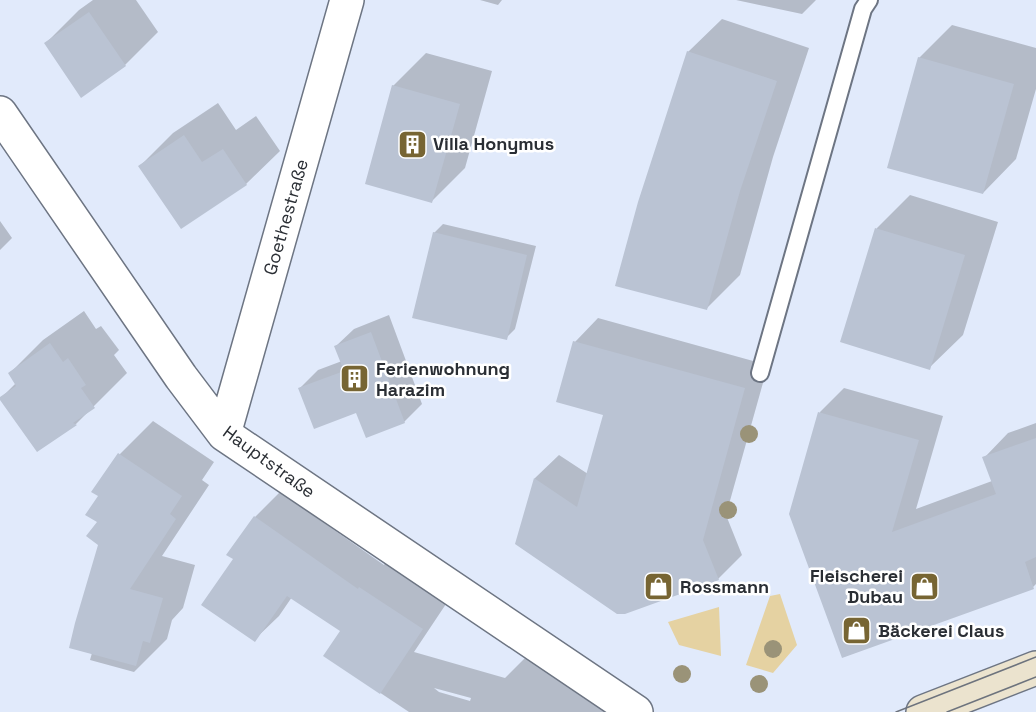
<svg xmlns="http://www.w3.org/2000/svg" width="1036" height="712" font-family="'Space Grotesk',sans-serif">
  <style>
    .green { fill: #e5d2a2 }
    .shadow { fill: #0003; fill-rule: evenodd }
    .building { fill: #bac3d3 }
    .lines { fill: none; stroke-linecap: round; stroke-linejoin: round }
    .lane-casing { stroke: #6d7583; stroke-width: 20 }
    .street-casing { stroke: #6d7583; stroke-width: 36 }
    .secondary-casing { stroke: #6d7583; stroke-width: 36 }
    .lane { stroke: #fff; stroke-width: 16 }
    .street { stroke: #fff; stroke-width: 33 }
    .secondary { stroke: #ebe3ce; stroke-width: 33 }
    .tram { stroke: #6d737d; stroke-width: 1.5 }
    .tree { fill: #9a9378 }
    .labels { text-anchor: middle; stroke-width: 5; stroke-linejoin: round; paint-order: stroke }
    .poi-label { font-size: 18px; font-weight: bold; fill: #2a2e34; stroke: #fff; text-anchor: start }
    .street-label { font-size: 18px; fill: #2a2e34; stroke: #fff }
  </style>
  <rect width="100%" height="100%" fill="#e1eafb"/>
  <path class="green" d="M780,594L797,645L773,673L746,665L770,596Z
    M719,607L721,656L679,645L668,622Z"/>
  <path class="shadow" d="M93,0H136L158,32L125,65L46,43L79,10Z
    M480,0H502L498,5Z
    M736,0H816L802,14Z
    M722,19L809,48L773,157L740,275L706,309L688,52Z
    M952,25L1036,48V89L1016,159L983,193L919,58Z
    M426,53L492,71L465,168L432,201L393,86Z
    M218,103L236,130L256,116L280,151L246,184L181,227L140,166L173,133Z
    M910,195L998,222L963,335L929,368L842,341L877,228Z
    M0,221L12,238L0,250Z
    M443,224L536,246L515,329L506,338L434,233Z
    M84,311L96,329L101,326L119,350L114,355L127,373L76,424L37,450L1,398L16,383L10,373L43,340Z
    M389,315L422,404L404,422L357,411L300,388L318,370L342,361L336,346L354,329Z
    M598,318L768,365L726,515L742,555L718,579L517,543L535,478L559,455L588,474L605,414L575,342Z
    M844,388L943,416L916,509L992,481L984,458L1008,433L1036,423V584L1033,587L843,657L820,412Z
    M153,421L214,462L202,480L209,485L162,556L195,565L183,608L172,620L167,639L134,672L90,660L92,653L100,544L99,522L100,496L120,454Z
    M280,492L384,565L385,563L446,604L414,652L505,678L526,657L608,712H409L325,656L342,630L292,597L279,616L254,640L235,559L255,517ZM434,688L471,698L470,701L439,692Z"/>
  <path class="building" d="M89,12L126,66L81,98L44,43Z
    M687,51L777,81L740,191L707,310L615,286L638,202Z
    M918,57L1014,84L983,194L887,168Z
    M392,85L460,104L432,203L365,184Z
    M184,135L202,162L223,149L247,185L181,229L138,166Z
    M875,228L965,255L930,370L840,342Z
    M433,232L527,255L507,340L412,318Z
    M371,332L405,423L366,438L356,413L314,429L298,388L344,371L334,346Z
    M573,341L745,388L703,540L719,580L625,614H617L515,544L534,478L577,507L603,415L556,402Z
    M50,343L63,362L68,358L86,385L81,388L95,408L73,423L77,425L37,452L0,400V397L16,386L8,373Z
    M818,412L919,440L892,532L996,494L982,457L1036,438V557L1025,562L1034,589L842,658L789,514Z
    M118,453L182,496L170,514L176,519L130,589L163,598L150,643L143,641L136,666L69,648L75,623L98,545L86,536L97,522L85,515L98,496L91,492Z
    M254,516L358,589L359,587L423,629L380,694L323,656L340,631L287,596L255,642L201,605L233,559L226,555Z"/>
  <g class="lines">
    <defs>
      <path id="lane" d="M760,373L863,9L869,0"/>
      <path id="street" d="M0,113L181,377L224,434L636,712
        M224,434L347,0"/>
      <path id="secondary" d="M923,712L1036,668"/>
    </defs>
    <use href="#lane" class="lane-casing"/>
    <use href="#street" class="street-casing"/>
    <use href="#secondary" class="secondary-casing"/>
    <use href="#lane" class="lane"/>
    <use href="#street" class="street"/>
    <use href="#secondary" class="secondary"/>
    <path class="tram" d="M896,712L1036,657
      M947,712L1036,677"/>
  </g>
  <g class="tree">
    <circle cx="749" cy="434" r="9"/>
    <circle cx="728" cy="510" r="9"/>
    <circle cx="773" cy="649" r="9"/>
    <circle cx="682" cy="674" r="9"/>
    <circle cx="759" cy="684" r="9"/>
  </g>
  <defs>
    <symbol id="building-square" viewBox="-11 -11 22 22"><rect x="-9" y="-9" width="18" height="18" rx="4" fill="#776533" stroke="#fff"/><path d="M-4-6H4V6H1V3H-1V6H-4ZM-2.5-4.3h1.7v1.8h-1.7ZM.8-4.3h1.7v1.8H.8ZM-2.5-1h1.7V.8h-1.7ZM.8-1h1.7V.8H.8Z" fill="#fff"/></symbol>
    <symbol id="shop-square" viewBox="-11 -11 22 22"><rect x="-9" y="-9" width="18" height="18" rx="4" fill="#776533" stroke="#fff"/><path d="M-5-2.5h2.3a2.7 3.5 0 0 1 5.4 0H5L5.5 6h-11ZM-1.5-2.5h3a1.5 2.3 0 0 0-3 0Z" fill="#fff"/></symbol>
  </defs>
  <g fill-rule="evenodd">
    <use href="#building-square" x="396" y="128" width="33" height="33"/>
    <use href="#building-square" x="338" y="362" width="33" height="33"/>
    <use href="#shop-square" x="908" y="570" width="33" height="33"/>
    <use href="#shop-square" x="642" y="570" width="33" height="33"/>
    <use href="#shop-square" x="840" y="614" width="33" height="33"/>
  </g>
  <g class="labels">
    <g class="poi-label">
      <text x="433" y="150">Villa Honymus</text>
      <text x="376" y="375">Ferienwohnung<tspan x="376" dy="21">Harazim</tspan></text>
      <text x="903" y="582" text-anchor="end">Fleischerei<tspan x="903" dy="21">Dubau</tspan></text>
      <text x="680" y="593">Rossmann</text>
      <text x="878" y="637">Bäckerei Claus</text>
    </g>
    <g class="street-label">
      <text transform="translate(286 217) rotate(-74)" y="6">Goethestraße</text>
      <text transform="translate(269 462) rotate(36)" y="6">Hauptstraße</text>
    </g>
  </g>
</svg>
